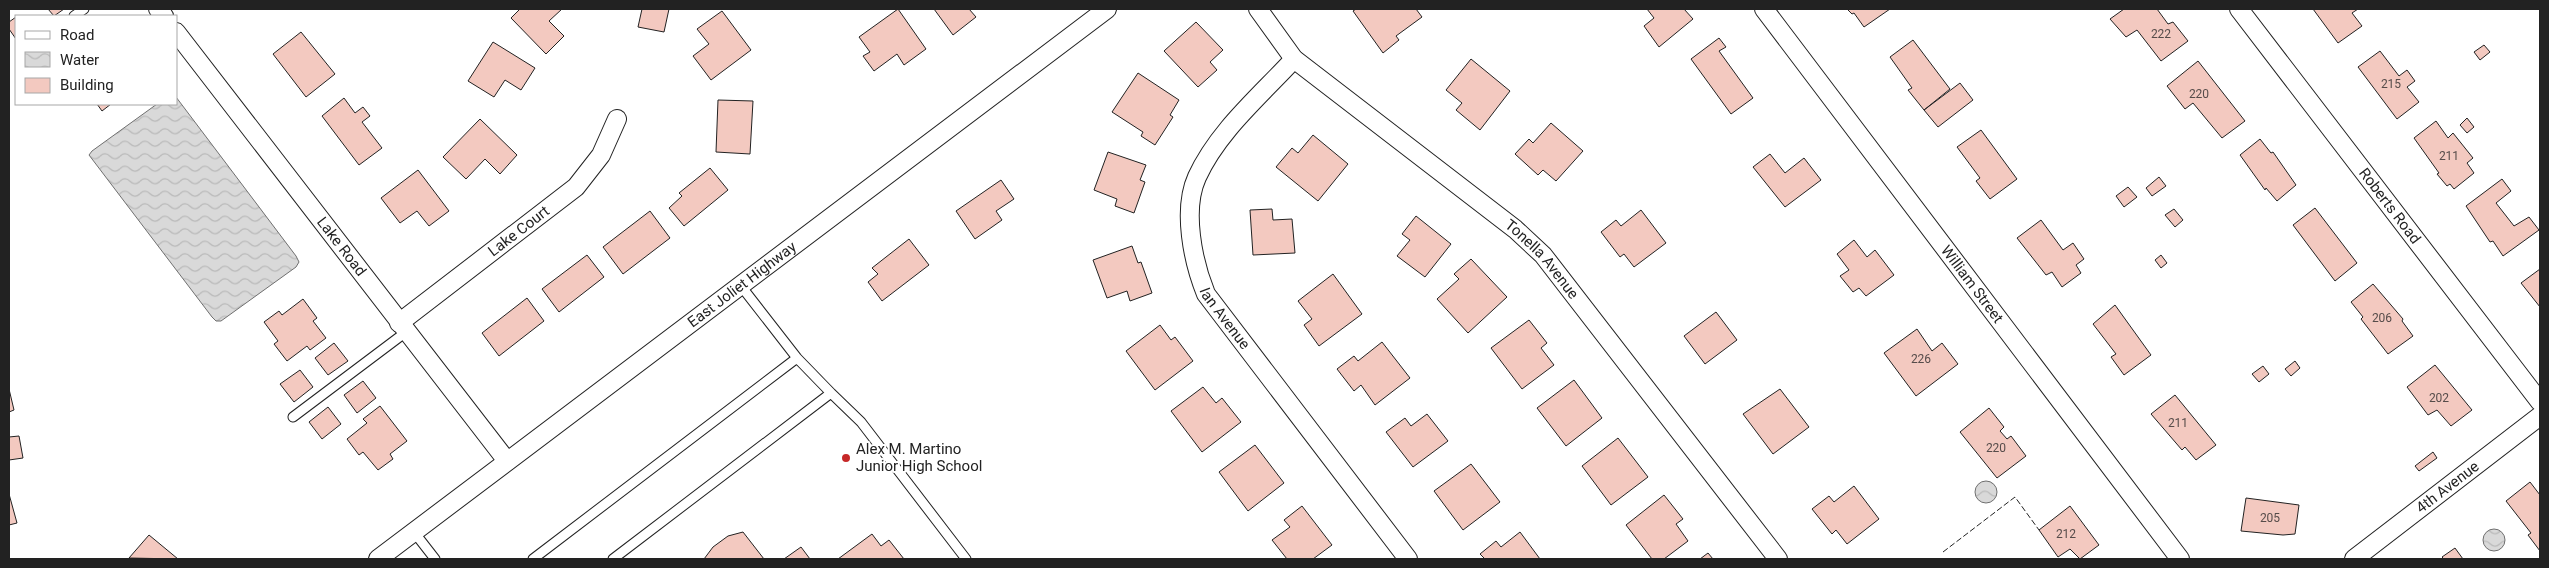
<svg xmlns="http://www.w3.org/2000/svg" width="2549" height="568" font-family="Roboto,sans-serif">
  <style>
    .water { fill: url(#water-waves); stroke: #6f6f6f }
    .building { fill: #f3c9c0; stroke: #222 }
    .lines { fill: none; stroke-linecap: round; stroke-linejoin: round }
    .lane-casing { stroke: #222; stroke-width: 11 }
    .street-casing { stroke: #222; stroke-width: 20 }
    .lane { stroke: #fff; stroke-width: 9 }
    .street { stroke: #fff; stroke-width: 18 }
    .fence { stroke: #222; stroke-width: 1; stroke-dasharray: 6 2.5; stroke-linecap: butt }
    .poi-dot { fill: #c62828; stroke: #fff; stroke-width: 2 }
    .labels { text-anchor: middle; stroke-width: 4; stroke-linejoin: round; paint-order: stroke }
    .number-label { font-size: 12px; fill: #564c4a }
    .street-label { font-size: 15px; fill: #222; stroke: #fff }
    .poi-label { font-size: 15px; fill: #222; stroke: #fff; text-anchor: start }
  </style>
  <defs>
    <pattern id="water-waves" width="16" height="10" patternUnits="userSpaceOnUse" patternTransform="scale(1.25)"><rect width="16" height="10" fill="#d9d9d9"/><path d="M0 5q4-4 8 0t8 0" fill="none" stroke="#bababa"/></pattern>
  </defs>
  <rect width="100%" height="100%" fill="#fff"/>
  <path class="water" d="M176,97L296,256L299,262L296,267L221,321H216L212,317L89,155L92,151L157,104H176Z
    M1975 492a11 11 0 1 1 22 0a11 11 0 1 1-22 0Z
    M2483 540a11 11 0 1 1 22 0a11 11 0 1 1-22 0Z"/>
  <path class="building" d="M48,9H64L54,16Z
    M520,9H562L549,21L564,36L546,54L511,18Z
    M642,9H669L664,32L638,27Z
    M898,9L926,49L904,65L897,54L874,71L863,56L870,52L859,37Z
    M934,9H969L976,17L953,35Z
    M1356,9H1416L1422,17L1396,36L1399,40L1383,53L1353,11Z
    M1647,9H1684L1693,19L1659,47L1644,26L1654,18Z
    M1847,9H1890L1864,27L1854,13L1852,14Z
    M2124,9H2157L2168,24L2173,22L2188,41L2161,61L2137,30L2126,37L2110,19Z
    M2313,9H2358L2352,13L2362,26L2338,43Z
    M722,11L751,50L711,80L693,56L709,44L697,29Z
    M16,17V39L9,29V22Z
    M1196,22L1223,50L1210,62L1217,70L1198,87L1164,51Z
    M301,32L335,74L306,97L273,54Z
    M1719,38L1726,47L1719,51L1753,98L1731,114L1691,59Z
    M1913,40L1950,89L1924,110L1908,90L1912,88L1890,57Z
    M493,42L535,68L521,90L505,80L494,97L468,81Z
    M2484,45L2490,52L2480,60L2474,52Z
    M2380,51L2399,76L2407,70L2415,81L2407,87L2419,102L2397,119L2358,67Z
    M1471,59L1510,91L1480,130L1456,110L1462,103L1446,90Z
    M2198,61L2245,121L2222,138L2193,103L2185,109L2167,86Z
    M1138,73L1179,100L1170,115L1173,117L1155,145L1141,136L1143,132L1112,112Z
    M1960,83L1973,100L1938,127L1924,110Z
    M344,98L355,113L363,107L370,116L362,122L382,148L359,165L322,116Z
    M718,100L753,101L750,154L716,152Z
    M97,104H111L102,111Z
    M2467,118L2474,127L2467,133L2460,125Z
    M480,119L517,155L500,174L485,159L466,179L443,157Z
    M2436,121L2448,138L2453,133L2473,158L2467,163L2474,173L2454,189L2450,184L2447,186L2437,174L2439,173L2414,138Z
    M1551,123L1583,151L1556,181L1543,170L1538,175L1515,154L1529,139L1533,143Z
    M1981,130L2017,179L1990,199L1976,181L1980,178L1957,147Z
    M1313,135L1348,164L1318,201L1276,167L1292,148L1298,153Z
    M2260,139L2271,153L2273,152L2296,185L2277,201L2266,188L2265,190L2240,155Z
    M1108,152L1146,165L1140,180L1145,182L1134,213L1115,206L1117,199L1094,190Z
    M1770,154L1785,173L1804,158L1821,180L1785,207L1753,167Z
    M710,168L728,190L684,226L669,208L682,196L679,193Z
    M418,170L449,211L429,226L417,211L400,223L381,198Z
    M2159,177L2166,186L2152,196L2146,188Z
    M2502,179L2511,191L2496,203L2514,226L2529,217L2539,230L2503,256L2493,241L2490,242L2466,206Z
    M1001,180L1014,199L996,211L1002,220L975,239L956,211Z
    M2128,187L2137,197L2124,207L2116,196Z
    M2315,208L2357,263L2335,281L2293,225Z
    M1272,209L1273,220L1292,219L1295,253L1253,255L1250,210Z
    M2174,209L2183,220L2175,227L2165,215Z
    M1641,210L1666,243L1634,267L1624,254L1620,257L1601,232L1616,220L1621,226Z
    M650,211L670,238L623,274L603,247Z
    M1416,216L1451,244L1425,277L1397,256L1410,240L1402,234Z
    M2041,220L2063,250L2073,243L2084,259L2076,265L2081,273L2062,287L2052,272L2046,275L2017,238Z
    M909,239L929,265L882,301L868,282L878,274L872,268Z
    M1854,240L1867,257L1875,250L1894,275L1866,296L1859,288L1853,292L1840,276L1849,270L1837,254Z
    M1132,246L1138,263L1141,262L1152,293L1130,301L1127,291L1107,298L1093,260Z
    M587,255L604,277L559,312L542,289Z
    M2161,255L2167,263L2161,268L2155,260Z
    M1471,259L1507,297L1468,333L1437,299L1459,279L1454,274Z
    M2540,269V307L2521,283Z
    M1333,274L1362,314L1319,346L1304,325L1312,319L1298,301Z
    M2373,284L2403,319L2402,321L2413,336L2388,354L2361,319L2363,317L2351,302Z
    M527,298L544,321L499,356L482,333Z
    M303,299L317,318L313,321L326,338L310,350L307,346L287,361L274,344L278,341L264,322L279,311L282,315Z
    M2115,305L2151,355L2124,375L2111,357L2116,354L2093,324Z
    M1716,312L1737,340L1705,364L1684,336Z
    M1529,320L1547,343L1541,348L1554,365L1522,389L1491,348Z
    M1160,325L1171,340L1175,337L1193,361L1155,390L1126,351Z
    M1917,329L1932,351L1942,343L1958,364L1916,396L1884,353Z
    M1382,342L1410,378L1375,405L1361,385L1354,391L1337,369L1354,356L1358,361Z
    M334,343L348,361L328,375L315,358Z
    M2295,361L2300,368L2291,376L2285,369Z
    M2435,365L2472,410L2451,426L2437,410L2428,415L2407,387Z
    M2263,366L2269,374L2259,382L2252,374Z
    M300,370L313,387L294,402L280,384Z
    M1574,380L1602,418L1566,446L1537,408Z
    M363,381L376,398L357,413L344,395Z
    M1203,387L1216,403L1222,398L1241,422L1202,452L1171,411Z
    M9,389L14,410L9,412Z
    M1780,389L1809,427L1773,454L1743,414Z
    M2175,395L2216,445L2196,460L2185,447L2182,450L2151,414Z
    M380,406L407,441L390,454L393,459L378,470L363,452L359,455L347,439L367,423L363,419Z
    M328,407L341,424L322,439L309,422Z
    M1989,408L2004,427L2000,431L2007,439L2011,436L2026,456L1997,478L1960,432Z
    M1427,414L1448,441L1413,467L1386,432L1405,418L1411,426Z
    M19,436L23,458L9,460V437Z
    M1618,438L1648,477L1611,505L1582,466Z
    M1255,445L1284,483L1248,511L1219,472Z
    M2433,452L2437,458L2419,471L2415,466Z
    M1471,464L1500,502L1463,530L1434,491Z
    M2530,482L2540,495V551L2528,535L2531,533L2506,501Z
    M1854,486L1879,519L1847,544L1836,530L1832,534L1812,509L1829,496L1834,502Z
    M9,494L17,523L9,525Z
    M1664,495L1683,519L1676,524L1688,541L1664,559H1652L1626,525Z
    M2246,498L2299,505L2295,534L2283,535L2241,531Z
    M1302,506L1332,545L1313,559H1287L1272,540L1290,527L1284,520Z
    M2070,506L2099,545L2080,559L2070,549L2058,557L2039,530Z
    M743,532L764,559H704L713,547L728,536Z
    M1520,532L1540,559H1485L1480,554L1496,541L1501,547Z
    M872,534L881,546L889,540L904,559H838Z
    M149,535L178,559L129,558Z
    M801,547L810,559H784Z
    M2455,548L2463,559H2444L2442,557Z
    M1708,553L1713,559H1700Z"/>
  <g class="lines">
    <defs>
      <path id="lane" d="M74,16L84,9
        M741,286L797,358L831,393
        M293,417L406,332
        M414,532L435,559
        M533,559L797,358
        M613,559L831,393L861,422L966,559"/>
      <g id="street">
        <path d="M158,9L164,16"/>
        <path id="s1" d="M1258,9L1294,59L1515,229L1543,255L1778,559"/>
        <path id="s2" d="M1764,9L2180,559"/>
        <path id="s3" d="M2239,9L2540,402"/>
        <path id="s4" d="M176,32L507,461"/>
        <path id="s5" d="M1294,59C1260,96 1218,131 1197,177C1182,210 1193,262 1206,294L1408,559"/>
        <path id="s6" d="M399,323L576,187L601,155L617,119"/>
        <path id="s7" d="M378,559L1107,9"/>
        <path id="s8" d="M2354,559L2540,416"/>
      </g>
    </defs>
    <use href="#lane" class="lane-casing"/>
    <use href="#street" class="street-casing"/>
    <use href="#lane" class="lane"/>
    <use href="#street" class="street"/>
    <path class="fence" d="M1943,552L2015,497L2039,530"/>
  </g>
  <circle class="poi-dot" cx="846" cy="458" r="5"/>
  <g class="labels">
    <g class="number-label">
      <text x="2161" y="38">222</text>
      <text x="2391" y="88">215</text>
      <text x="2199" y="98">220</text>
      <text x="2449" y="160">211</text>
      <text x="2382" y="322">206</text>
      <text x="1921" y="363">226</text>
      <text x="2439" y="402">202</text>
      <text x="2178" y="427">211</text>
      <text x="1996" y="452">220</text>
      <text x="2270" y="522">205</text>
      <text x="2066" y="538">212</text>
    </g>
    <g class="street-label">
      <text dy="5" stroke="none"><textPath href="#s3" startOffset="248">Roberts Road</textPath></text>
      <text dy="5" stroke="none"><textPath href="#s6" startOffset="151">Lake Court</textPath></text>
      <text dy="5" stroke="none"><textPath href="#s4" startOffset="271">Lake Road</textPath></text>
      <text dy="5" stroke="none"><textPath href="#s1" startOffset="381">Tonella Avenue</textPath></text>
      <text dy="5" stroke="none"><textPath href="#s2" startOffset="345">William Street</textPath></text>
      <text dy="5" stroke="none"><textPath href="#s7" startOffset="456">East Joliet Highway</textPath></text>
      <text dy="5" stroke="none"><textPath href="#s5" startOffset="304">Ian Avenue</textPath></text>
      <text dy="5" stroke="none"><textPath href="#s8" startOffset="118">4th Avenue</textPath></text>
    </g>
    <g class="poi-label">
      <text x="856" y="454">Alex M. Martino<tspan x="856" dy="17">Junior High School</tspan></text>
    </g>
  </g>
  <rect width="2549" height="568" fill="none" stroke="#222222" stroke-width="20"/>
  <rect x="15" y="15" width="162" height="90" fill="#ffffff" stroke="#a7a7a7"/>
  <rect x="25" y="31" width="25" height="8" fill="#ffffff" stroke="#a7a7a7"/>
  <text x="60" y="40" font-size="15" fill="#222222">Road</text>
  <rect x="25" y="52" width="25" height="15" fill="url(#water-waves)" stroke="#a7a7a7"/>
  <text x="60" y="65" font-size="15" fill="#222222">Water</text>
  <rect x="25" y="78" width="25" height="15" fill="#f3c9c0" stroke="#a7a7a7"/>
  <text x="60" y="90" font-size="15" fill="#222222">Building</text>
</svg>
